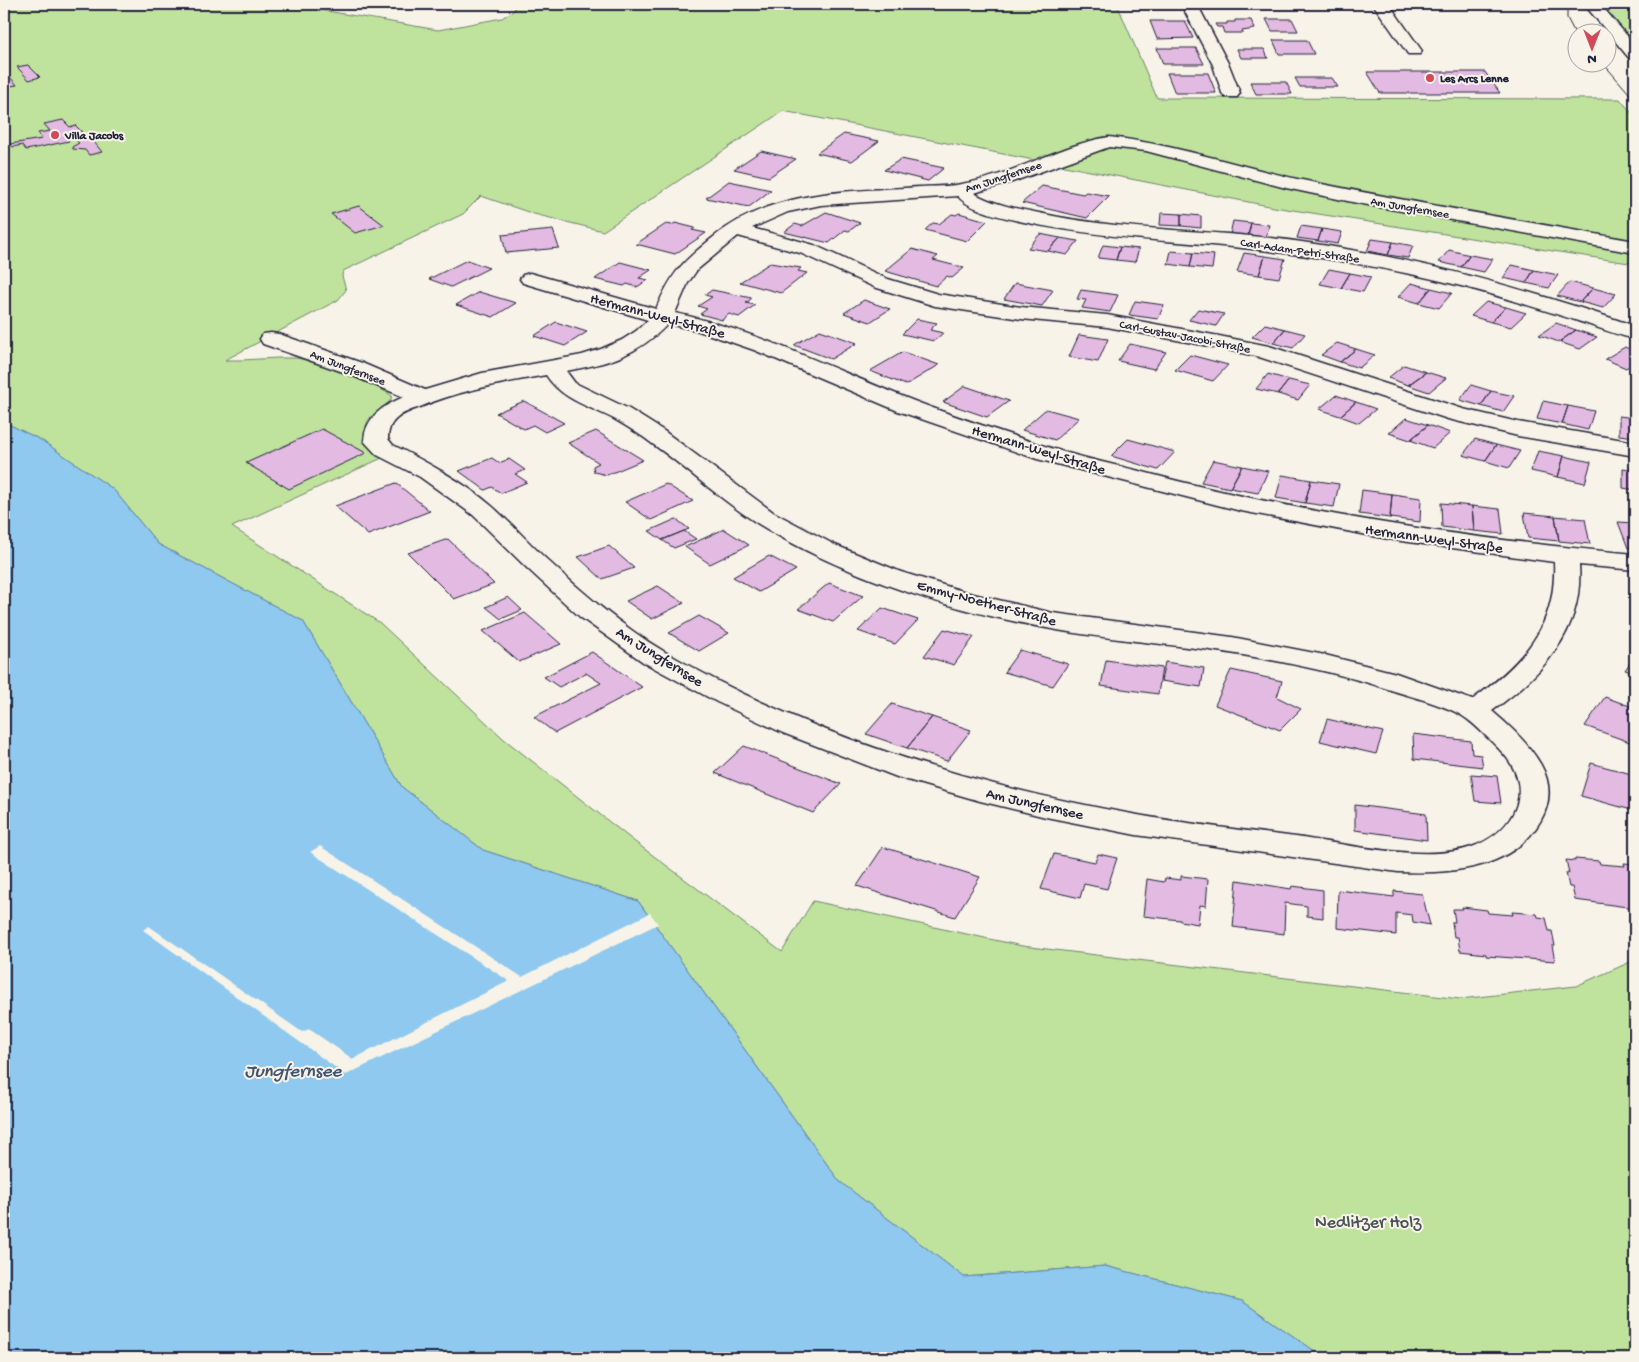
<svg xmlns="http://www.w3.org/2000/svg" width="1639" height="1362" font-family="'Gochi Hand',sans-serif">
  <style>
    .green { fill: #bfe39d; stroke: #70826c }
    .water { fill: #8fc9ef; stroke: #6386a7 }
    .pier { fill: #f7f3e8 }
    .building { fill: #e3bae2; stroke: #22223b }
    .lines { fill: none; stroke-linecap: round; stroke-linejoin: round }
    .street-casing { stroke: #22223b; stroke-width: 3 }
    .primary-casing { stroke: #22223b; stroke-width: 3 }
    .street { fill: #f7f3e8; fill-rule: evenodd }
    .primary { fill: #f7f3e8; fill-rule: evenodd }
    .tram { stroke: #22223b; stroke-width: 1 }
    .poi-dot { fill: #d1495b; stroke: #f7f3e8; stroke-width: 2 }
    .labels { text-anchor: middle; stroke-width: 4; stroke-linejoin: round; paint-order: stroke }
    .far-poi-label { font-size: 12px; font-weight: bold; fill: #22223b; stroke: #f7f3e8; text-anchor: start }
    .far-street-label { font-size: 12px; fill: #22223b; stroke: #f7f3e8 }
    .street-label { font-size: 15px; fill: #22223b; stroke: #f7f3e8 }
    .near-park-label { font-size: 18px; fill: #495254; stroke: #f7f3e8 }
    .near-water-label { font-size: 19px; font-style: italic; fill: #435471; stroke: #f7f3e8 }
  </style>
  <rect width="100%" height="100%" fill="#f7f3e8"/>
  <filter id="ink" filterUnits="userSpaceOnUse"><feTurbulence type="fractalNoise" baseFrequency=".02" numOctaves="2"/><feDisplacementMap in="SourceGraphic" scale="10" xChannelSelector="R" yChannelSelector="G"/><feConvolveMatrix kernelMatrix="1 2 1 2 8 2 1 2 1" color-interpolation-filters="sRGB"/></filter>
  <g filter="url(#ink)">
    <path class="green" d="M4,4H299L303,7L438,30L502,18L513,11L517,4H1117L1157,98L1620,99L1635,117V264L1274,207L783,111L603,231L534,214L481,196L463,214L343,271L342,276L346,290L338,300L225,360C248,361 272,357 295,358C308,358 384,388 392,396C390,408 370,410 366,426C365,431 366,437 365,442L382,458L232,527L380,623L504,739L635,842L782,952L813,901L1022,946L1460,999L1576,986L1635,960V1050L1630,1051L1635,1058V1358H1325L1242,1301L1105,1266L964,1277L839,1181L638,901L483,850L402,787L303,621L158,544L113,489L41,440L4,422Z
      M1607,4H1635V43L1603,7Z"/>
    <path class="water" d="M4,422L41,440L113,489L158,544L303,621L402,787L483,850L638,901L839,1181L964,1277L1105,1266L1242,1301L1325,1358H4Z"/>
    <path class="pier" d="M320,846L522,977L650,913L658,924L346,1075L143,930L149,926L302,1032L309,1029L353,1059L509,981L310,852Z"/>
    <path class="building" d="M1144,4H1176L1177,6H1145Z
      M1200,4H1232L1233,7L1201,6Z
      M1261,4H1290L1292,6H1262Z
      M1308,4H1337L1339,6H1309Z
      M1266,19H1292L1298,31H1272Z
      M1235,20H1251L1255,29L1242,31L1243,33H1224L1222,27H1217L1215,24H1227V22H1235Z
      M1150,21H1185L1193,38L1157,39Z
      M1273,40H1307L1314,54H1279Z
      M1157,48H1196L1204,64H1163Z
      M1237,49H1264L1268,58H1241Z
      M28,65L40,77L29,80L17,67Z
      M4,70L17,85L4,87Z
      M1367,72H1485L1500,93H1380Z
      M1167,73H1208L1216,93H1175Z
      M1295,78H1332L1338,87H1300Z
      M1250,82H1286L1292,94H1256Z
      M63,120L70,127L75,125L82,132L64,136L69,141L26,150L22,145L13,147L10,144L42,139L38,133L50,131L44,124Z
      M844,134L879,141L852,161L817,153Z
      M90,137L102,152L89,155L85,150L73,149L72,147L79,143L76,140Z
      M761,151L796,159L769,177L734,169Z
      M901,159L944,168L928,181L884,170Z
      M729,181L771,190L749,207L706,198Z
      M1042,186L1083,194L1086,192L1109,196L1087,218L1022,203Z
      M359,206L384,225L355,233L331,214Z
      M826,212L860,223L849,231L845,230L829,243L784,232L795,224L802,226Z
      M959,213L987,221L967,241L925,230L933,223L939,224L952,214L956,215Z
      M1161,213L1181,214V226L1160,225Z
      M1181,214L1201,216V228L1181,226Z
      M1233,221L1251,223L1248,236L1230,234Z
      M675,223L695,228L692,230L706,233L675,254L636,244L666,224L672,225Z
      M1251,223L1269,225L1266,238L1248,236Z
      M1301,226L1322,229L1318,241L1297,238Z
      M1322,229L1342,232L1338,244L1318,241Z
      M553,230L559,248L506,253L502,235Z
      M1040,234L1060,238L1048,251L1028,248Z
      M1060,238L1078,241L1067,255L1048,251Z
      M1372,239L1393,242L1388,255L1367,251Z
      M1393,242L1413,246L1408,258L1388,255Z
      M1103,245L1120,247L1116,260L1098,258Z
      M1120,247L1139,249L1135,262L1116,260Z
      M912,249L938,256L933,260L964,268L952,278L947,276L936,286L885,271Z
      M1449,250L1470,255L1461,267L1439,262Z
      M1171,251L1193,253L1190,267L1168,264Z
      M1193,253L1214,255L1212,269L1190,267Z
      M1244,253L1265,256L1259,275L1237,272Z
      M1470,255L1493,259L1484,272L1461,267Z
      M1265,256L1285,259L1279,278L1259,275Z
      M467,260L489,268L451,287L429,279Z
      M620,262L651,270L639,278L648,280L637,287L627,284L624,286L595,279Z
      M770,263L801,268L798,271L807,273L781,293L740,282Z
      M1512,265L1534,270L1526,283L1503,278Z
      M1329,269L1350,273L1341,288L1320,284Z
      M1534,270L1558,275L1549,288L1526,283Z
      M1350,273L1371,277L1363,292L1341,288Z
      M1570,282L1593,288L1580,302L1557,296Z
      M1015,283L1053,290L1042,306L1004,299Z
      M1411,283L1431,288L1419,303L1398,297Z
      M1431,288L1452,293L1439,308L1419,303Z
      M1593,288L1616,294L1603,308L1580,302Z
      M712,290L752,298L746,303L755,305L739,317L729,314L722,320L700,314L707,309L698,306L712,297L705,295Z
      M1081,290L1118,295L1110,312L1082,308L1086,300L1077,299Z
      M479,292L516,303L493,317L456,305Z
      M864,300L890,309L870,322L844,313Z
      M1135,301L1164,305L1158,319L1129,315Z
      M1486,302L1506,307L1491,322L1471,316Z
      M1506,307L1526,313L1511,327L1491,322Z
      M1198,309L1224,314L1216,326L1189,320Z
      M917,319L937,323L930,330L943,333L934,341L902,334Z
      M556,322L587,332L565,346L534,336Z
      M1556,323L1576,330L1559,342L1539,335Z
      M1265,324L1285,329L1273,343L1252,337Z
      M1285,329L1305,334L1293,348L1273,343Z
      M820,330L857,343L831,359L794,345Z
      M1576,330L1597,337L1580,349L1559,342Z
      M1079,335L1108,339L1098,362L1069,357Z
      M1337,343L1356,349L1340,362L1321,355Z
      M1130,344L1166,352L1154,369L1118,361Z
      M1625,347L1635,352V362L1626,368L1605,359Z
      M1356,349L1375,355L1359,368L1340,362Z
      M903,352L939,365L906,385L870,371Z
      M1190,355L1228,365L1213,381L1175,370Z
      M1404,365L1426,372L1408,385L1388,378Z
      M1426,372L1446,378L1429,392L1408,385Z
      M1268,374L1289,380L1278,394L1256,389Z
      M1289,380L1310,385L1298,400L1278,394Z
      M1471,385L1491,391L1481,406L1460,400Z
      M965,386L1009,401L987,417L943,402Z
      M1491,391L1514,396L1503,412L1481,406Z
      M1336,395L1356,402L1340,416L1319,409Z
      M524,401L564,423L545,432L533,425L524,429L496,413Z
      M1543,401L1568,406L1562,424L1537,419Z
      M1356,402L1376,409L1359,423L1340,416Z
      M1568,406L1594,411L1588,430L1562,424Z
      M1046,409L1079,418L1055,440L1022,430Z
      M1619,416L1635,418V437L1619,435Z
      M1406,418L1428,425L1410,440L1389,433Z
      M1428,425L1450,433L1433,448L1410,440Z
      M322,429L366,453L289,489L246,463Z
      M596,431L643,460L607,475L594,472L593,466L599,463L568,443Z
      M1128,439L1175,452L1158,470L1111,456Z
      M1475,439L1496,445L1485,461L1463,455Z
      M1496,445L1520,451L1509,468L1485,461Z
      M1538,451L1564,456L1558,477L1531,471Z
      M1564,456L1591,462L1585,483L1558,477Z
      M492,458L499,463L509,459L525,470L515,474L527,482L501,493L492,487L485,490L459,471Z
      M1213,460L1242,466L1230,488L1201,482Z
      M1242,466L1268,471L1258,493L1230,488Z
      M1623,468L1635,470V490L1623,488Z
      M1282,475L1311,480L1305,503L1276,498Z
      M1311,480L1339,484L1334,507L1305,503Z
      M396,483L430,511L368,535L335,506Z
      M666,484L693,501L651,520L625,502Z
      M1362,490L1392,494L1390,518L1359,514Z
      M1392,494L1421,498L1420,522L1390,518Z
      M1441,503L1472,506L1474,531L1442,527Z
      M1472,506L1500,509L1503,534L1474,531Z
      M1524,513L1555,516L1559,541L1528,538Z
      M1555,516L1585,519L1590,544L1559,541Z
      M676,519L689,529L662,540L649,531Z
      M1618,522L1635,523V548H1628Z
      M724,529L749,545L710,564L685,547Z
      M684,531L696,539L674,548L662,540Z
      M448,539L494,584L454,599L408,553Z
      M609,546L634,568L602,579L578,557Z
      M769,556L796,570L759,592L733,577Z
      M829,583L863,596L833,622L798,609Z
      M658,586L684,603L652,619L626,601Z
      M508,597L522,610L501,619L486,607Z
      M882,608L918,620L895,644L858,631Z
      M525,613L561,644L519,662L483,631Z
      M699,616L729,633L699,651L669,633Z
      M944,629L974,637L954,665L924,656Z
      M1020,650L1068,664L1053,686L1004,672Z
      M592,652L642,687L555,733L534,717L601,683L586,673L559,687L544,677Z
      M1635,656V673L1625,670Z
      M1106,660L1162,668L1158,694L1101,686Z
      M1165,662L1204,668L1201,687L1161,681Z
      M1231,670L1282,681L1277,697L1301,709L1280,730L1215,705Z
      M1605,697L1635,708V744L1585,726Z
      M892,704L932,717L907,748L866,734Z
      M932,717L971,730L947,761L907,748Z
      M1327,719L1383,732L1376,754L1320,741Z
      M1413,734L1471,741L1472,754L1481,755L1483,767L1414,759Z
      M744,746L841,784L813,813L715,773Z
      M1591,763L1635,775V811L1581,796Z
      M1471,774L1497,776L1501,803L1475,801Z
      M1355,805L1426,814L1427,840L1355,830Z
      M883,847L980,877L955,917L857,886Z
      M1054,854L1095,862L1098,854L1117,858L1107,889L1084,884L1080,898L1041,889Z
      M1575,859L1599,861L1600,864L1625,866L1624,863L1635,864V908L1575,900L1572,887H1569L1566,873H1569L1566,860L1575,861Z
      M1181,876L1208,879L1206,906L1200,905L1198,924L1180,921V920L1143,916L1147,879L1164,882L1165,878L1181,880Z
      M1237,880L1291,889L1292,886L1323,890V918L1307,916V906L1285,903L1284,934L1233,927Z
      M1338,890L1394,897V891L1422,894L1430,925L1413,922L1412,915L1396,913V935L1337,928Z
      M1462,907L1487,910L1488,913L1513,915L1512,912L1537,914L1538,917L1546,918L1549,931H1552L1555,946H1552L1555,961L1486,956V954L1460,951L1458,937H1454L1452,922H1455L1453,909H1463Z"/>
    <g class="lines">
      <defs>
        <path id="street" d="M1181,4H1197L1229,65L1240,93L1237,97H1225L1222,93L1213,65Z
          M1373,4H1389L1422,51L1420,54H1408Z
          M1109,137C1173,144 1234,165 1297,179C1409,202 1522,221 1635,241V253L1357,203L1286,188L1146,151L1109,147L1012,182L974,193C992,204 1018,209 1039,213C1125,232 1215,229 1302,242C1416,258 1527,289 1635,326V339C1616,335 1597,327 1578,321C1540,309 1503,297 1465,287C1367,261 1267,249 1166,241C1129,238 977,224 958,196L821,205L788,212L752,228L814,245L888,279L938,294L1021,307L1107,315L1219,336L1269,346L1463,409L1518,422L1635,442V456L1518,436L1448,419L1256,356L1219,348L1107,327L1021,319L935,306L874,287L800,253L738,236L697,270L688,283L675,313C759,331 834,370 914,401C958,418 1005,433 1051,448C1081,458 1112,464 1143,472C1304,515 1469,539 1635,554V570L1579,565C1584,631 1542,675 1492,711C1511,727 1529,744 1541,765C1551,783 1551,802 1541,820C1512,871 1450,874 1398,872L1136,835L1046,817L980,801L897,777L783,733L717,702L643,662L580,617L528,569L473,515L420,477L377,455L364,441C365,417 384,405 404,397L346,373L263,344L260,339L263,334L271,333L279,334L362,363L425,390L482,373L582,355L601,349L622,340L636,331L648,320L523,283L520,279L523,275L530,273L656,309C672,273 680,264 711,239C772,189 845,192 920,187C933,186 948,187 961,184C1013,176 1058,145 1109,137ZM668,324L696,330L754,350L898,411L1037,459L1241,511L1394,540L1554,562C1557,628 1522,663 1472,700L1396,673L1325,655L1232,637L1053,613L969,593L901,572L835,545L773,512L664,431L629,409L575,383L566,371C609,363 636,356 668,324ZM546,375C562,400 589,406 614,419C628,427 641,435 654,445C689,470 721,500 757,523C845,578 956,612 1057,630C1108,639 1159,643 1210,650C1272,659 1334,671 1394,691C1416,698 1441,704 1461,715C1471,721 1480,730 1488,738C1496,746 1506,755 1511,764C1532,800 1508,834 1472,847C1425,863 1346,844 1296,837C1242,830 1187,824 1132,814C970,785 808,736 665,652C621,626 582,592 544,557C527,541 511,523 493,507C464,482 428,463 393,445L388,439C388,432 390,424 396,419C402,413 411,410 420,407C460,390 503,383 546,375Z"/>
        <path id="primary" d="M1584,4H1600L1635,45V60L1629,58Z"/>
      </defs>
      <use href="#street" class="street-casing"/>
      <use href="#primary" class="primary-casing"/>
      <use href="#street" class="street"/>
      <use href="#primary" class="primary"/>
      <path class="tram" d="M1567,4V18L1576,35
        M1602,62L1635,100"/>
    </g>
  </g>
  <g class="poi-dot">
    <circle cx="1430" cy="78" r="5"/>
    <circle cx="55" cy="135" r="5"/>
  </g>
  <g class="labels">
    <g class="far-poi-label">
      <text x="1440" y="82">Les Arcs Lenne</text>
      <text x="65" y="139">Villa Jacobs</text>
    </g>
    <g class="far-street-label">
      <text transform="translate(1003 176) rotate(-18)" y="4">Am Jungfernsee</text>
      <text transform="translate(1410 207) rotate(10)" y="4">Am Jungfernsee</text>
      <text transform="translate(1300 250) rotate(8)" y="4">Carl-Adam-Petri-Straße</text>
      <text transform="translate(1185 336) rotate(11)" y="4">Carl-Gustav-Jacobi-Straße</text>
      <text transform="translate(348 367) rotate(21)" y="4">Am Jungfernsee</text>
    </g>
    <g class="street-label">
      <text transform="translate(658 315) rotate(15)" y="5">Hermann-Weyl-Straße</text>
      <text transform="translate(1039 449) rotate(17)" y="5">Hermann-Weyl-Straße</text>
      <text transform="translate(1434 538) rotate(8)" y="5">Hermann-Weyl-Straße</text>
      <text transform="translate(987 602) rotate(15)" y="5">Emmy-Noether-Straße</text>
      <text transform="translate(660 656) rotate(32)" y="5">Am Jungfernsee</text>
      <text transform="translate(1035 803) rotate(13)" y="5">Am Jungfernsee</text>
    </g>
    <g class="near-park-label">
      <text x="1368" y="1227">Nedlitzer Holz</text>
    </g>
    <g class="near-water-label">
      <text x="293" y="1076">Jungfernsee</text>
    </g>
  </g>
  <rect width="1639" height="1362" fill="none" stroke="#f7f3e8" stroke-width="20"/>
  <rect x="10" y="10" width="1619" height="1342" fill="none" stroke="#22223b" stroke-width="2" filter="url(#ink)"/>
  <g transform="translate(1592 48) rotate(180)"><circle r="24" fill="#f7f3e8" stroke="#a29fa3"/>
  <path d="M0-4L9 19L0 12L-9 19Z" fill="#d1495b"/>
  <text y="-8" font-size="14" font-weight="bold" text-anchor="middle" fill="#22223b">N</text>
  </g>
</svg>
